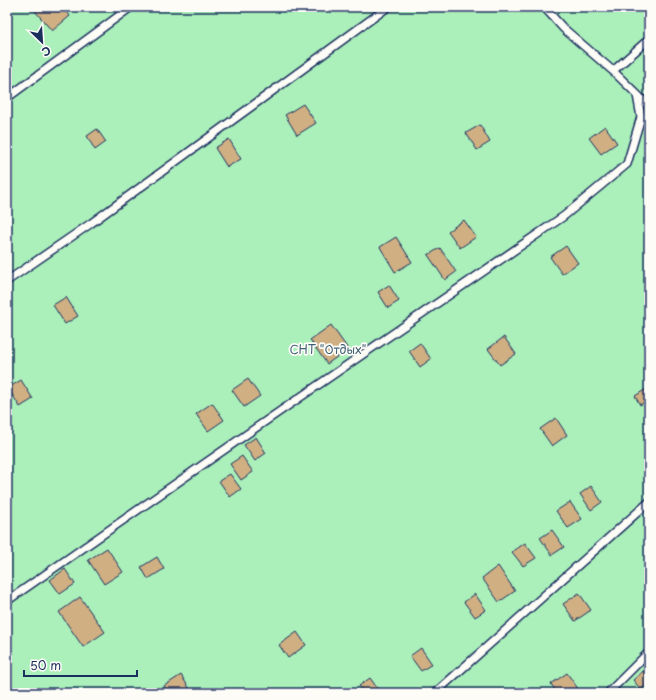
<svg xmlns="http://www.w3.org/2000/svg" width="656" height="700" font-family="'Playpen Sans',sans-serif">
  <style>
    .green { fill: #abf0bb; stroke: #63908c }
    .building { fill: #d0af83; stroke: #1b2f5e }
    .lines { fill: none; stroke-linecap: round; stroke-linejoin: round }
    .lane-casing { stroke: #1b2f5e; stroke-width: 10 }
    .lane { stroke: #fdfcf7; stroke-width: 7 }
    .labels { text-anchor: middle; stroke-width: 3.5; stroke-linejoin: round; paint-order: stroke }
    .park-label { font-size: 12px; fill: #3f5f75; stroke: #fdfcf7 }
  </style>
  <rect width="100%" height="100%" fill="#f0e5d4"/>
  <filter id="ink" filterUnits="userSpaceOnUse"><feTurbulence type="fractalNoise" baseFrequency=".025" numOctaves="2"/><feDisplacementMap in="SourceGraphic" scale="8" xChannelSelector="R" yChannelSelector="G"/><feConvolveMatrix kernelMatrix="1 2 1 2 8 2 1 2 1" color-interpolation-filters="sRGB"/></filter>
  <g filter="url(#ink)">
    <path class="green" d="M7,7H649V693H7Z"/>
    <path class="building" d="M40,7H63L70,16L52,31L35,11Z
      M639,7H649V17Z
      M303,104L316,123L297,135L285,115Z
      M480,125L490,142L477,150L466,133Z
      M605,126L617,143L601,154L589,138Z
      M97,129L106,142L95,150L87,136Z
      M229,139L241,159L227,167L215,148Z
      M464,220L476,237L460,248L448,231Z
      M396,237L412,262L395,272L380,247Z
      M566,246L578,263L562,274L550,257Z
      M440,248L456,272L445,280L428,255Z
      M389,285L399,301L388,308L378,292Z
      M66,297L78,316L65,324L53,305Z
      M331,325L348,349L327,364L310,340Z
      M504,337L516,354L500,365L488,349Z
      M420,343L431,359L420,367L409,351Z
      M248,379L260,396L244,407L232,390Z
      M21,380L33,399L20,407L8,388Z
      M646,389L649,393V400L640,405L635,396Z
      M212,403L224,420L208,431L196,414Z
      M556,418L567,435L552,446L540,429Z
      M256,437L266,453L255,461L244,445Z
      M242,456L253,472L241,480L230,464Z
      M230,474L241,489L230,497L219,481Z
      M591,486L602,502L591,510L580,494Z
      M570,502L582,519L568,528L556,511Z
      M552,530L564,547L552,555L540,538Z
      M525,543L536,558L523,566L512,552Z
      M107,548L123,572L104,584L88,560Z
      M157,557L164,569L148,579L141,567Z
      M498,566L515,591L499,602L482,578Z
      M65,569L75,584L60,594L50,580Z
      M579,593L591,610L575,621L563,604Z
      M475,594L486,610L475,617L464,602Z
      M80,597L105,632L83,647L59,612Z
      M297,632L306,645L288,658L279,645Z
      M421,648L432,664L421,671L410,656Z
      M643,671L649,679V683L641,690L633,680Z
      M567,673L581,693H557L551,684Z
      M181,675L191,691L188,693H168L164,686Z
      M370,678L380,692L379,693H364L359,686Z"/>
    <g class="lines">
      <defs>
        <path id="lane" d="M544,7L563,28L613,71L649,106
          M613,71L649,39
          M7,98L131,7
          M7,281L90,224L388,7
          M7,601L257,427L564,216L627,164L641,117L637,95
          M435,693L649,502
          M608,693L649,652"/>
      </defs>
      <use href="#lane" class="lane-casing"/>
      <use href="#lane" class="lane"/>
    </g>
  </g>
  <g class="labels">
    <g class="park-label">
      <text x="328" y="354">СНТ "Отдых"</text>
    </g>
  </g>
  <rect width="656" height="700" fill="none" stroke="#fdfcf7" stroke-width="24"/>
  <rect x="12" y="12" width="632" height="676" fill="none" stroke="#1b2f5e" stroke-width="1.5" filter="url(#ink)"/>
  <g transform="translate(42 42) rotate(155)" stroke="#fdfcf7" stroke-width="3" paint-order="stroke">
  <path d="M0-3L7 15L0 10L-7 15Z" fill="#1b2f5e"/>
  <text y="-6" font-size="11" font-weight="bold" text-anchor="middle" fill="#1b2f5e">С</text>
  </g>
  <path d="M24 670v6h113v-6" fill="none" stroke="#1b2f5e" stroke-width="2"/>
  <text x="30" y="670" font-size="12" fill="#1b2f5e" stroke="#fdfcf7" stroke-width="3" paint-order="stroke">50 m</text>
</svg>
